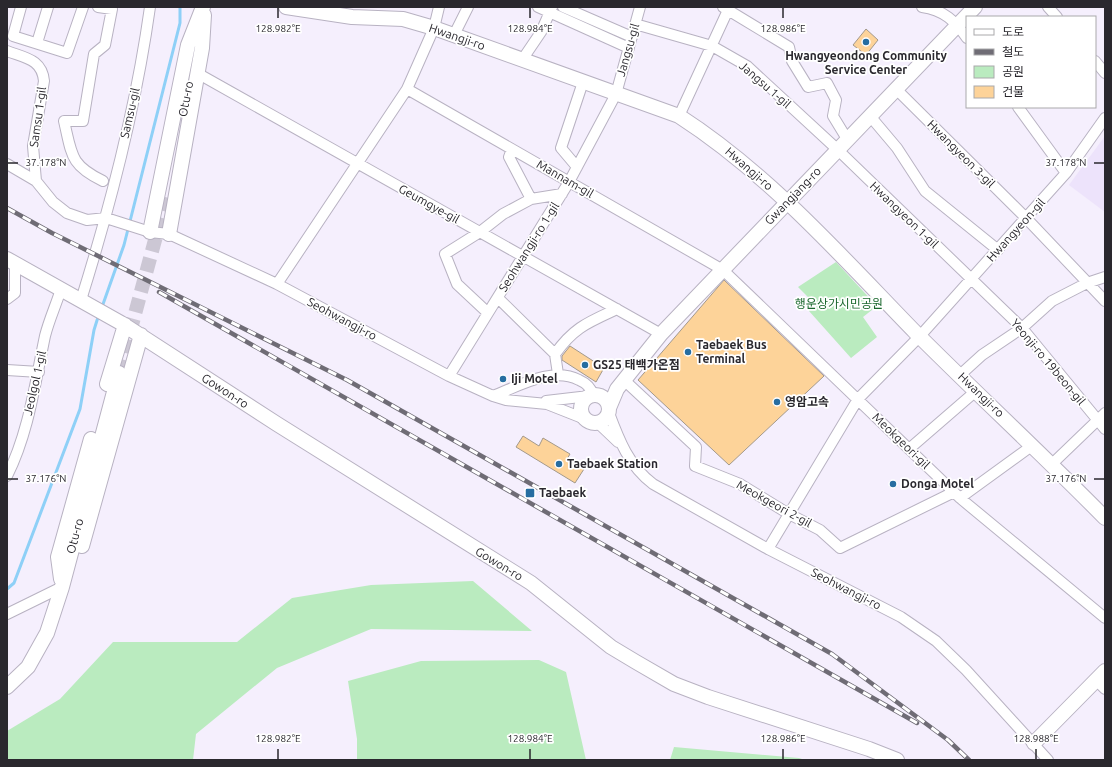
<svg xmlns="http://www.w3.org/2000/svg" width="1112" height="767" font-family="Ubuntu,'Noto Sans KR',sans-serif">
  <style>
    .built { fill: #ede3fb }
    .green { fill: #baebbf }
    .lines { fill: none; stroke-linecap: round; stroke-linejoin: round }
    .stream { stroke: #8ed0f7; stroke-width: 3 }
    .building { fill: #fdd399; stroke: #a3998b }
    .secondary-tunnel { stroke: #ccc7d4; stroke-width: 14; stroke-dasharray: 14 7; stroke-linecap: butt }
    .street-casing { stroke: #b8b2c2; stroke-width: 12 }
    .secondary-casing { stroke: #b8b2c2; stroke-width: 16 }
    .street { stroke: #fff; stroke-width: 10 }
    .secondary { stroke: #fff; stroke-width: 14 }
    .rail-casing { stroke: #6f6c75; stroke-width: 4.5 }
    .rail { stroke: #fff; stroke-width: 3; stroke-dasharray: 9; stroke-linecap: butt }
    .ticks { fill: none; stroke: #2a282e; stroke-width: 1.5 }
    .poi-dot { fill: #266da1; stroke: #fff; stroke-width: 1.5 }
    .labels { text-anchor: middle; stroke-width: 3.5; stroke-linejoin: round; paint-order: stroke }
    .street-label { font-size: 12px; fill: #2a282e; stroke: #fff }
    .poi-label { font-size: 12px; font-weight: bold; fill: #2a282e; stroke: #fff; text-anchor: start }
    .park-label { font-size: 12px; fill: #1b682e; stroke: #fff }
    .ticks-label { font-size: 10px; text-anchor: middle; fill: #2a282e; stroke: #fff; stroke-width: 3.5; stroke-linejoin: round; paint-order: stroke }
  </style>
  <rect width="100%" height="100%" fill="#f5effd"/>
  <path class="built" d="M1105,136V212L1069,185Z"/>
  <path class="green" d="M836,262L877,306L863,317L877,337L851,358L809,311V298L798,287Z
    M473,581L532,631L371,629L277,668L196,734L193,760H7V731L60,699L113,642H237L292,598L371,585Z
    M539,660L566,672L586,760H357V739L348,681L421,661Z
    M674,747L799,758L805,760H670Z"/>
  <g class="lines">
    <path class="stream" d="M102,307L124,245L180,23V7
      M7,589L14,583L80,409L94,330L99,314"/>
  </g>
  <path class="building" d="M866,29L878,40L866,55L853,45Z
    M724,280L824,376L729,465L638,380Z
    M570,346L604,368L596,382L562,360V356Z
    M523,436L539,446L543,438L570,454L567,459L584,469L575,483L516,447Z"/>
  <g class="lines">
    <path class="secondary-tunnel" d="M119,373L168,192"/>
    <defs>
      <path id="street" d="M21,7L13,36L67,53L83,7
        M98,7L112,9L105,45L94,54L83,121H64C72,155 70,165 103,181
        M538,7L629,48
        M563,7L632,37
        M723,7L789,47L792,61L808,87L827,83L836,100L833,116L847,139
        M922,7C944,10 955,21 967,38
        M1048,7L1057,17
        M635,24L712,46L747,66L838,150L1022,328L1105,429
        M454,35L468,7
        M37,43L48,7
        M7,51C25,58 42,59 44,81L33,146L36,181
        M522,60L541,32L552,7
        M1095,61L1105,73
        M197,73L661,334
        M407,89L723,270L960,498L1105,618
        M896,89L1026,218L1105,301
        M1018,107L1066,173
        M679,116L728,10
        M870,116L897,148L925,191L998,250
        M512,149L509,157L531,199
        M7,164L36,181L53,202L67,213L87,220L106,218L150,232L169,234L277,284L449,376L493,396L506,400L547,404L585,419
        M577,167L561,148L583,82
        M277,284L407,89L434,28L439,7
        M498,298L555,354
        M7,299L15,293V263
        M81,300C111,204 136,107 150,7
        M488,313L457,284L445,254L480,232L503,214L531,199L562,194
        M7,370L39,372
        M558,374L555,354C574,327 589,322 617,309
        M960,375L982,355L1022,328L1052,301L1087,283L1105,277
        M449,376L569,182L616,94L640,7
        M624,380L696,447L695,466L740,484L789,514L820,530L840,548L954,492
        M493,396C519,386 552,366 579,380C586,383 591,387 593,395
        M546,401L589,396
        M609,413C619,440 629,466 653,484L768,549L901,617L936,641L966,670L1048,760
        M598,423L618,442
        M909,449L976,391
        M1052,464L1105,413
        M7,476C29,432 35,383 45,336C49,320 56,305 61,289
        M960,498L1033,445
        M768,549L858,399L920,336L1066,173L1105,118
        M7,614L62,587
        M1096,680L1105,689"/>
      <path id="secondary" d="M286,7L352,17L403,19L434,28L679,116C769,174 841,256 915,332C978,395 1043,455 1105,518
        M150,232L188,45L203,7
        M169,234L202,48L204,15
        M7,259L121,323L277,424L531,583L611,647L636,662L674,684L708,697L869,749L897,760
        M107,384L125,325
        M581 409a14 14 0 1 1 28 0a14 14 0 1 1-28 0Z
        M609,408L617,389L661,334L975,7
        M82,546L141,335
        M61,579L58,557L91,439
        M7,687L28,667L47,633L62,587L119,373
        M1034,743L1105,671"/>
    </defs>
    <use href="#street" class="street-casing"/>
    <use href="#secondary" class="secondary-casing"/>
    <use href="#street" class="street"/>
    <use href="#secondary" class="secondary"/>
    <defs>
      <path id="rail" d="M7,208L52,233L347,380L832,654L948,740L969,760
        M159,292L917,723"/>
    </defs>
    <use href="#rail" class="rail-casing"/>
    <use href="#rail" class="rail"/>
  </g>
  <path class="ticks" d="M278,8V18M530,8V18M783,8V18M8,163H18M1094,163H1104M8,479H18M1094,479H1104M278,749V759M530,749V759M783,749V759M1036,749V759"/>
  <g class="poi-dot">
    <circle cx="866" cy="42" r="4"/>
    <circle cx="688" cy="352" r="4"/>
    <circle cx="585" cy="365" r="4"/>
    <circle cx="503" cy="379" r="4"/>
    <circle cx="777" cy="402" r="4"/>
    <circle cx="559" cy="464" r="4"/>
    <circle cx="893" cy="484" r="4"/>
    <rect x="525" y="488" width="10" height="10" rx="2"/>
  </g>
  <g class="labels">
    <g class="street-label">
      <text transform="translate(457 37) rotate(19)" y="4">Hwangji-ro</text>
      <text transform="translate(628 50) rotate(-74)" y="4">Jangsu-gil</text>
      <text transform="translate(765 85) rotate(41)" y="4">Jangsu 1-gil</text>
      <text transform="translate(186 99) rotate(-79)" y="4">Otu-ro</text>
      <text transform="translate(130 113) rotate(-77)" y="4">Samsu-gil</text>
      <text transform="translate(38 117) rotate(-82)" y="4">Samsu 1-gil</text>
      <text transform="translate(961 154) rotate(45)" y="4">Hwangyeon 3-gil</text>
      <text transform="translate(749 169) rotate(41)" y="4">Hwangji-ro</text>
      <text transform="translate(565 179) rotate(30)" y="4">Mannam-gil</text>
      <text transform="translate(793 196) rotate(-46)" y="4">Gwangjang-ro</text>
      <text transform="translate(429 204) rotate(29)" y="4">Geumgye-gil</text>
      <text transform="translate(904 215) rotate(44)" y="4">Hwangyeon 1-gil</text>
      <text transform="translate(1016 230) rotate(-48)" y="4">Hwangyeon-gil</text>
      <text transform="translate(529 247) rotate(-58)" y="4">Seohwangji-ro 1-gil</text>
      <text transform="translate(342 319) rotate(28)" y="4">Seohwangji-ro</text>
      <text transform="translate(1048 362) rotate(50)" y="4">Yeonji-ro 19beon-gil</text>
      <text transform="translate(35 383) rotate(-77)" y="4">Jeolgol 1-gil</text>
      <text transform="translate(225 391) rotate(33)" y="4">Gowon-ro</text>
      <text transform="translate(981 395) rotate(44)" y="4">Hwangji-ro</text>
      <text transform="translate(901 441) rotate(44)" y="4">Meokgeori-gil</text>
      <text transform="translate(774 504) rotate(29)" y="4">Meokgeori 2-gil</text>
      <text transform="translate(75 536) rotate(-75)" y="4">Otu-ro</text>
      <text transform="translate(499 564) rotate(31)" y="4">Gowon-ro</text>
      <text transform="translate(846 589) rotate(27)" y="4">Seohwangji-ro</text>
    </g>
    <g class="poi-label">
      <text x="866" y="60" text-anchor="middle">Hwangyeondong Community<tspan x="866" dy="14">Service Center</tspan></text>
      <text x="696" y="349">Taebaek Bus<tspan x="696" dy="14">Terminal</tspan></text>
      <text x="593" y="369">GS25 태백가온점</text>
      <text x="511" y="383">Iji Motel</text>
      <text x="785" y="406">영암고속</text>
      <text x="567" y="468">Taebaek Station</text>
      <text x="901" y="488">Donga Motel</text>
      <text x="539" y="497">Taebaek</text>
    </g>
    <g class="park-label">
      <text x="839" y="308">행운상가시민공원</text>
    </g>
  </g>
  <g class="ticks-label">
    <text x="278" y="32">128.982°E</text>
    <text x="530" y="32">128.984°E</text>
    <text x="783" y="32">128.986°E</text>
    <text x="46" y="166">37.178°N</text>
    <text x="1066" y="166">37.178°N</text>
    <text x="46" y="482">37.176°N</text>
    <text x="1066" y="482">37.176°N</text>
    <text x="278" y="742">128.982°E</text>
    <text x="530" y="742">128.984°E</text>
    <text x="783" y="742">128.986°E</text>
    <text x="1036" y="742">128.988°E</text>
  </g>
  <rect width="1112" height="767" fill="none" stroke="#2a282e" stroke-width="16"/>
  <rect x="966" y="16" width="130" height="92" fill="#ffffff" stroke="#aaa9ab"/>
  <rect x="974" y="29" width="20" height="6" fill="#ffffff" stroke="#aaa9ab"/>
  <text x="1002" y="36" font-size="12" fill="#2a282e">도로</text>
  <rect x="974" y="49" width="20" height="6" fill="#6f6c75" stroke="#aaa9ab"/>
  <text x="1002" y="56" font-size="12" fill="#2a282e">철도</text>
  <rect x="974" y="66" width="20" height="12" fill="#baebbf" stroke="#aaa9ab"/>
  <text x="1002" y="76" font-size="12" fill="#2a282e">공원</text>
  <rect x="974" y="86" width="20" height="12" fill="#fdd399" stroke="#aaa9ab"/>
  <text x="1002" y="96" font-size="12" fill="#2a282e">건물</text>
</svg>
